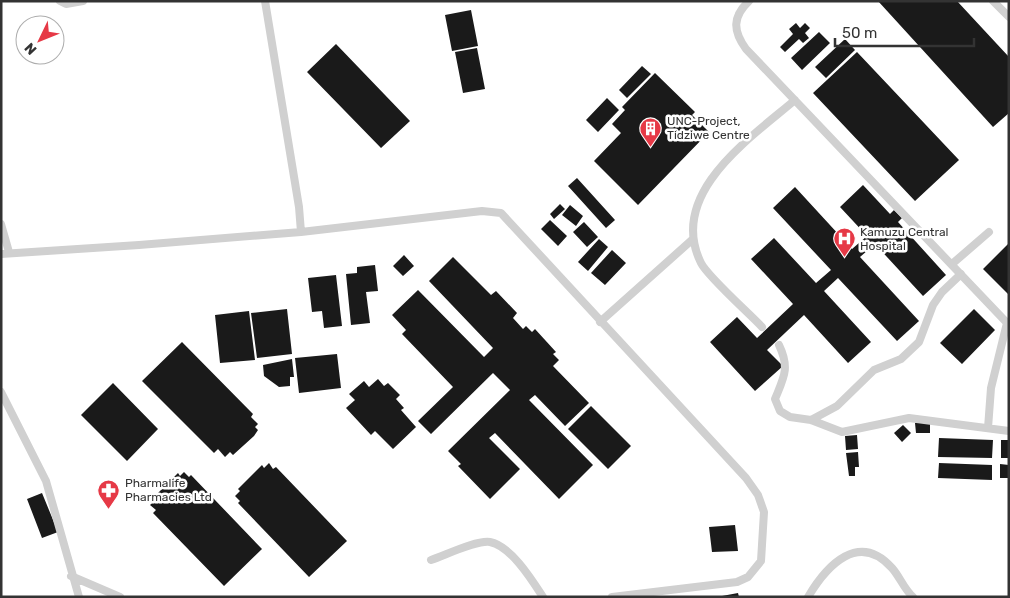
<svg xmlns="http://www.w3.org/2000/svg" width="1010" height="598" font-family="Rubik,sans-serif">
  <style>
    .building { fill: #1a1a1a }
    .lines { fill: none; stroke-linecap: round; stroke-linejoin: round }
    .lane { stroke: #d0d0d0; stroke-width: 8 }
    .labels { text-anchor: middle; stroke-width: 5; stroke-linejoin: round; paint-order: stroke }
    .poi-label { font-size: 12px; fill: #333; stroke: #fff; text-anchor: start }
  </style>
  <rect width="100%" height="100%" fill="#fff"/>
  <path class="building" d="M878,1H957L1009,57V113L993,127Z
    M471,10L478,46L452,51L445,15Z
    M796,23L800,28L805,23L810,28L805,33L809,38L803,43L799,39L785,52L780,47L793,34L789,29Z
    M819,32L830,43L802,70L791,58Z
    M845,39L855,50L826,78L815,67Z
    M336,44L410,121L381,148L307,72Z
    M477,48L485,89L463,93L455,52Z
    M857,52L959,160L915,201L813,93Z
    M642,66L651,74L627,98L619,90Z
    M655,73L695,112L692,115L709,132L638,205L594,161L621,133L612,124L625,110L622,107Z
    M607,98L619,110L598,132L586,120Z
    M577,178L615,220L606,228L568,186Z
    M863,185L890,214L894,210L902,218L898,222L946,275L923,296L875,244L860,257L919,321L897,341L838,278L824,291L871,342L848,363L804,315L767,350L783,366L755,391L710,342L737,317L757,338L793,304L751,259L774,238L816,283L831,270L773,208L795,187L852,249L867,236L840,207Z
    M560,204L565,209L554,219L550,214Z
    M570,205L583,216L576,226L562,215Z
    M550,220L567,236L558,246L541,229Z
    M584,222L598,237L587,247L573,232Z
    M599,239L608,247L588,271L578,262Z
    M1009,243V295L983,269Z
    M612,250L626,263L605,285L591,273Z
    M404,255L414,266L403,276L393,266Z
    M453,257L491,295L496,291L517,313L513,318L523,329L526,326L532,332L535,329L556,352L553,354L559,360L553,366L589,403L565,426L535,395L529,400L593,465L559,499L495,433L489,438L520,469L490,499L458,466L461,464L448,451L510,390L493,373L431,434L418,421L453,387L402,334L406,330L392,315L418,290L484,357L493,348L429,281Z
    M375,265L378,291L366,292L370,323L351,325L346,274L357,273V267Z
    M336,275L342,326L324,328L322,311L312,312L308,278Z
    M287,309L292,354L257,358L251,313Z
    M974,309L995,330L962,364L940,343Z
    M249,311L255,360L220,363L215,315Z
    M182,342L253,414L251,417L258,424L255,427L258,430L254,436L233,455L230,452L225,457L218,449L214,453L142,381Z
    M337,354L341,388L299,393L295,358Z
    M292,359L294,377H290V386L279,387L264,376L263,365Z
    M378,379L384,386L388,383L400,395L396,399L404,408L401,410L416,427L393,449L375,431L371,435L346,408L355,400L349,394L364,381L369,387Z
    M113,383L158,429L127,461L81,415Z
    M591,406L631,446L608,469L568,429Z
    M930,422V433H916L915,423Z
    M903,425L911,433L902,442L894,433Z
    M857,435L858,449L846,450L845,436Z
    M939,438L993,440L992,458L938,457Z
    M1001,440H1009V458H1001Z
    M858,452L859,467H855V476H849L846,453Z
    M269,463L273,469L276,467L347,541L309,577L238,503L240,501L235,496L240,491L238,489L262,465L264,468Z
    M939,463L992,465V480L938,478Z
    M1000,464L1009,465V478H1000Z
    M184,472L189,477L191,475L262,549L224,586L153,513L156,510L150,505L155,500L153,498L178,473L180,476Z
    M42,493L58,532L42,538L27,499Z
    M735,525L738,551L712,552L709,527Z
    M738,593L739,597H722V596Z"/>
  <g class="lines">
    <path class="lane" d="M60,1L66,4L83,1
      M749,1C732,17 733,31 746,49L1009,325
      M993,1L1009,17
      M1,224L9,252
      M301,232L482,211L501,213L746,478L758,495L764,512L761,561L748,577L737,582L612,597
      M1,254L139,245L301,232L299,207L265,1
      M952,264L989,232
      M600,322L693,239
      M762,327C749,313 708,277 701,263C667,194 749,139 795,100
      M779,345C790,368 784,377 775,399L780,411L790,417L811,420L842,432L909,418L1009,431
      M1,392L46,481L79,597
      M811,420L837,406L874,370L901,359L919,342L933,305L942,292L961,274
      M988,428L991,388L1007,323
      M431,560C446,555 476,540 490,542C511,546 532,580 543,597
      M71,576L120,597
      M808,597C827,565 859,531 892,568C900,577 904,589 913,597"/>
  </g>
  <defs>
    <symbol id="building-pin" viewBox="-11 -11 22 30"><path d="M0 17L-7.5 6A9.5 9.5 0 1 1 7.5 6Z" fill="#e63946" stroke="#fff"/><path d="M-4-6H4V6H1V3H-1V6H-4ZM-2.5-4.3h1.7v1.8h-1.7ZM.8-4.3h1.7v1.8H.8ZM-2.5-1h1.7V.8h-1.7ZM.8-1h1.7V.8H.8Z" fill="#fff"/></symbol>
    <symbol id="hospital-pin" viewBox="-11 -11 22 30"><path d="M0 17L-7.5 6A9.5 9.5 0 1 1 7.5 6Z" fill="#e63946" stroke="#fff"/><path d="M-5-5h3v3.5h4V-5h3V5h-3V1.5h-4V5h-3Z" fill="#fff"/></symbol>
    <symbol id="pharmacy-pin" viewBox="-11 -11 22 30"><path d="M0 17L-7.5 6A9.5 9.5 0 1 1 7.5 6Z" fill="#e63946" stroke="#fff"/><path d="M-2-6h4v4h4v4h-4v4h-4v-4h-4v-4h4Z" fill="#fff"/></symbol>
  </defs>
  <g fill-rule="evenodd">
    <use href="#building-pin" x="638" y="116" width="25" height="34"/>
    <use href="#hospital-pin" x="832" y="226" width="25" height="34"/>
    <use href="#pharmacy-pin" x="96" y="478" width="25" height="34"/>
  </g>
  <g class="labels">
    <g class="poi-label">
      <text x="667" y="125">UNC-Project,<tspan x="667" dy="14">Tidziwe Centre</tspan></text>
      <text x="860" y="236">Kamuzu Central<tspan x="860" dy="14">Hospital</tspan></text>
      <text x="125" y="487">Pharmalife<tspan x="125" dy="14">Pharmacies Ltd</tspan></text>
    </g>
  </g>
  <rect width="1010" height="598" fill="none" stroke="#333333" stroke-width="5"/>
  <g transform="translate(40 40) rotate(227)"><circle r="24" fill="#ffffff" stroke="#adadad"/>
  <path d="M0-4L9 19L0 12L-9 19Z" fill="#e63946"/>
  <text y="-8" font-size="14" font-weight="bold" text-anchor="middle" fill="#333333">N</text>
  </g>
  <path d="M835 38v8h139v-8" fill="none" stroke="#333333" stroke-width="2.5"/>
  <text x="842" y="38" font-size="15" fill="#333333" stroke="#ffffff" stroke-width="4" paint-order="stroke">50 m</text>
</svg>
